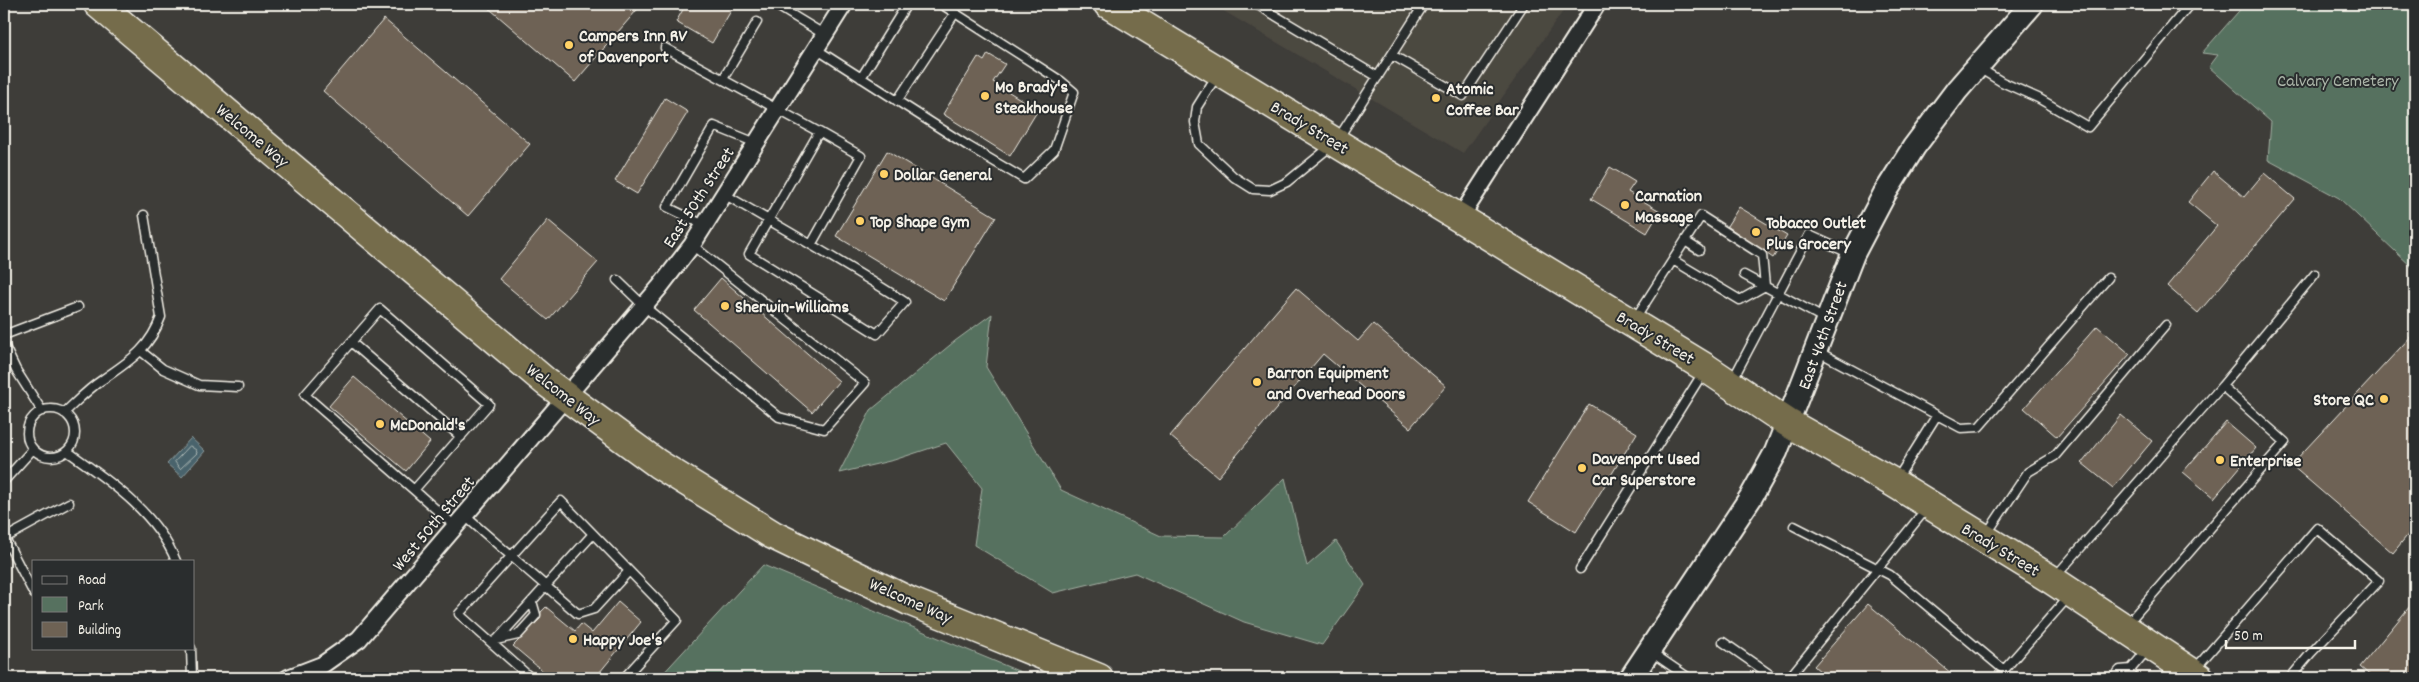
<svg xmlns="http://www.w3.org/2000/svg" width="2419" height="682" font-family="Dekko,sans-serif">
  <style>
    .built { fill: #4c4841 }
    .green { fill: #56715f; stroke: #a5b1a4 }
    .water { fill: #48646c; stroke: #8d9c9e }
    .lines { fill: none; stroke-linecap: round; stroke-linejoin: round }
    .shore { stroke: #afb9b6; stroke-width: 1 }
    .building { fill: #6e6254; stroke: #f4f1e8 }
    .lane-casing { stroke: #f4f1e8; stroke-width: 11 }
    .street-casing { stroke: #f4f1e8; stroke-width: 20 }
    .secondary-casing { stroke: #f4f1e8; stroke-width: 26 }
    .highway-casing { stroke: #f4f1e8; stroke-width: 31 }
    .lane { stroke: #2a2d2e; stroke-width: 8 }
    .street { stroke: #2a2d2e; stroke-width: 16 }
    .secondary { stroke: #2a2d2e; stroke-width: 22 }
    .highway { stroke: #746c4b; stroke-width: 28 }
    .poi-dot { fill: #ffd166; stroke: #2a2d2e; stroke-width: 2 }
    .labels { text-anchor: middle; stroke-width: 4; stroke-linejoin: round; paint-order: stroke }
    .poi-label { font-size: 18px; font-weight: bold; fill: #f4f1e8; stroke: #2a2d2e; text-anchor: start }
    .park-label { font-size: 18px; fill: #adb7aa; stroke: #2a2d2e }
    .street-label { font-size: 18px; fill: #f4f1e8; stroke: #2a2d2e }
  </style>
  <rect width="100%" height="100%" fill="#3e3d39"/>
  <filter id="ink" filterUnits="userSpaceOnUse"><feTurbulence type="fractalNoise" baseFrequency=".02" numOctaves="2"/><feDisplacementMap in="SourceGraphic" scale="10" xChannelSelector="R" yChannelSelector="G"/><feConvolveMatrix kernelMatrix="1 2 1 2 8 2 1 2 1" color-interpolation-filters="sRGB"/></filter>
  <g filter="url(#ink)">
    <path class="built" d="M1212,4H1568L1463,153Z"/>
    <path class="green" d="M2245,4H2415V270L2339,198L2268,160L2271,122L2209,67L2218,55L2202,53Z
      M992,314L986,367L1061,490L1161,536L1224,537L1285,478L1307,566L1336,541L1365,585L1322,645L1244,622L1135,573L1053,593L974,545L982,488L946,443L894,460L839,473L871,410L955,341Z
      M763,565L1035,678H659Z"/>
    <path class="water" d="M191,438L205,451L182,477L167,464Z"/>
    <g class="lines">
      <path class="shore" d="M190,446L196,450L197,453L180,469L175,462Z"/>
    </g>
    <path class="building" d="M484,4H642L575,82Z
      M686,4H735L712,43L676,22Z
      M384,19L530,144L468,216L323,91Z
      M988,54L1005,64L993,82L1038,110L1010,156L943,114L978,57L984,61Z
      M665,98L688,112L637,194L615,181Z
      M887,151L996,217L944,301L836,236Z
      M1610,167L1635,182L1628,192L1660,211L1647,233L1591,199Z
      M2213,171L2244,197L2264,173L2295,199L2198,313L2167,286L2217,226L2188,202Z
      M1739,207L1787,236L1773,258L1727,226Z
      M548,220L598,262L548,320L499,279Z
      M721,278L839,381L812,412L694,310Z
      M1296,288L1358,341L1373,324L1446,386L1410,428L1323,354L1218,477L1170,436Z
      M2097,326L2130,354L2057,437L2024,408Z
      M2415,332V526L2393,553L2291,465Z
      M354,377L430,442L406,471L329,406Z
      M1589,404L1637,433L1576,532L1528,502Z
      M2121,415L2152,441L2113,488L2082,463Z
      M2226,422L2256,448L2214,498L2183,472Z
      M2415,600V678H2373L2360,667Z
      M618,602L641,622L595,678H551L513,646L540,619L541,612L546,607L575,631L581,624L592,633Z
      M1868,604L1912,641L1957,678H1828L1814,666Z"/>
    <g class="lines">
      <defs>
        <path id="lane" d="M774,4L825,35
          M1256,4L1378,77
          M665,48L819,132
          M816,49L968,146L1024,179L1054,150L1074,92L1061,81L941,4
          M1392,55L1463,96L1524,4
          M1979,68L2002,82L2038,98L2088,127L2190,4
          M1217,75L1197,107L1195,122L1199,144L1234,177L1253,189L1270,190L1287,182L1336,142L1424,4
          M861,78L907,4
          M723,79L757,22
          M897,101L955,13
          M724,194C785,230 846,264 905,302L877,334L749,254L819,132L861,156L811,245
          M704,225L667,207L714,126L756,143
          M1685,241L1699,250
          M1744,275L1825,319
          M617,280L645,307L779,417L824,429L865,383L692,245
          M380,309L489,404L414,490L305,395Z
          M1635,319L1701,216L1762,255L1765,286L1740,300L1673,260
          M4,335L78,307
          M351,342L461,437
          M4,345L16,370L42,411
          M1817,351L1961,428L1979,427L2108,278
          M142,352L163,369L199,385L238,387
          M1733,379L1809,235L1851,254
          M27 433a24 24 0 1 1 48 0a24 24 0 1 1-48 0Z
          M64,413C76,402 88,389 102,380C129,361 149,350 161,317L144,215
          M67,451C109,481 155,511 176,561
          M1897,479L1937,415
          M4,481L33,449
          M414,490L456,527
          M465,516L578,614L594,609L629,571
          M1794,526L1890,575L2004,670L2069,596
          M1986,535L2028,472L2055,456L2166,325
          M1580,569L1704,371
          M2055,577L2222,386L2315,274
          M34,594L5,538L69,503
          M2127,624L2285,442L2222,386
          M496,640L518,635L536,615L532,601
          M1723,642L1775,678
          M493,644L593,534
          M191,648L192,678
          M1651,652L1689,678
          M2195,669L2317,528L2379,581L2311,653L2290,678
          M531,678L459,614L561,501L677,620L624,678
          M1789,678L1926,509
          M2113,678L2120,670L2131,669
          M2132,678L2131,669L2148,649"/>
        <path id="street" d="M1460,218L1597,4
          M288,678L322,665L359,639L659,288L692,245L844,4"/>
        <path id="secondary" d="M1631,678L1751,497L1776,452L1853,254L1885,193L1914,147L1957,90L2032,4"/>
        <path id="highway" d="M98,4L546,382L658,464L773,535L909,601L1099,678
          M1108,4L1706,368L1788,423L1894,483L2052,580L2200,678"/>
      </defs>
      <use href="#lane" class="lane-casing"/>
      <use href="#street" class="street-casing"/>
      <use href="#secondary" class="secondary-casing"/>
      <use href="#highway" class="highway-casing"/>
      <use href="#lane" class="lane"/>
      <use href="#street" class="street"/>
      <use href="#secondary" class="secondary"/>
      <use href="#highway" class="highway"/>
    </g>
  </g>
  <g class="poi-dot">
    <circle cx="569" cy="45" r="5"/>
    <circle cx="985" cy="96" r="5"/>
    <circle cx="1436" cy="98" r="5"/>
    <circle cx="884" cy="174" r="5"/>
    <circle cx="1625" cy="205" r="5"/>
    <circle cx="860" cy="221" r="5"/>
    <circle cx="1756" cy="232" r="5"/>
    <circle cx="725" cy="306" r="5"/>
    <circle cx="1257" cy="382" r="5"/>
    <circle cx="2384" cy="399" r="5"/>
    <circle cx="380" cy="424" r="5"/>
    <circle cx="2220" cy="460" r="5"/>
    <circle cx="1582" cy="468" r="5"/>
    <circle cx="573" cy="639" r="5"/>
  </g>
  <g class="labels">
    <g class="poi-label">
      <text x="579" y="41">Campers Inn RV<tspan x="579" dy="21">of Davenport</tspan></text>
      <text x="995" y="92">Mo Brady's<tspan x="995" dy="21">Steakhouse</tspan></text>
      <text x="1446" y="94">Atomic<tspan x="1446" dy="21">Coffee Bar</tspan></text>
      <text x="894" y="180">Dollar General</text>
      <text x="1635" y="201">Carnation<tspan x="1635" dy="21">Massage</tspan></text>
      <text x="870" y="227">Top Shape Gym</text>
      <text x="1766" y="228">Tobacco Outlet<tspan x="1766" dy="21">Plus Grocery</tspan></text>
      <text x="735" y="312">Sherwin-Williams</text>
      <text x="1267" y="378">Barron Equipment<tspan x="1267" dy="21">and Overhead Doors</tspan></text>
      <text x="2374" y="405" text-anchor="end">Store QC</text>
      <text x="390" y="430">McDonald's</text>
      <text x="1592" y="464">Davenport Used<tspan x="1592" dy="21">Car Superstore</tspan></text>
      <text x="2230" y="466">Enterprise</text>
      <text x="583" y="645">Happy Joe's</text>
    </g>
    <g class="park-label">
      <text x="2338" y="86">Calvary Cemetery</text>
    </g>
    <g class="street-label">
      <text transform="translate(1310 127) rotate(31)" y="6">Brady Street</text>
      <text transform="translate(253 135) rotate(40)" y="6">Welcome Way</text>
      <text transform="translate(698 197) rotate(-57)" y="6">East 50th Street</text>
      <text transform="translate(1822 335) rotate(-70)" y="6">East 46th Street</text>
      <text transform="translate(1656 337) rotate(31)" y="6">Brady Street</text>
      <text transform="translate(564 394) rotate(38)" y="6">Welcome Way</text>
      <text transform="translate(433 523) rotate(-50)" y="6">West 50th Street</text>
      <text transform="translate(2001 549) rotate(31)" y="6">Brady Street</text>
      <text transform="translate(911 600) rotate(24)" y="6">Welcome Way</text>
    </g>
  </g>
  <rect width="2419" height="682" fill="none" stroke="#2a2d2e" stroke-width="20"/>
  <rect x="10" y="10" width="2399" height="662" fill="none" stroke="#f4f1e8" stroke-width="2" filter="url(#ink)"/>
  <rect x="32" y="560" width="162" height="90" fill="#2a2d2e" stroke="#7b7b78"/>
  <rect x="42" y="576" width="25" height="8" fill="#2a2d2e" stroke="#7b7b78"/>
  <text x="78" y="584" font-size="15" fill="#f4f1e8">Road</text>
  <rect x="42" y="597" width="25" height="15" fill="#56715f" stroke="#7b7b78"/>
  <text x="78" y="610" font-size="15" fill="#f4f1e8">Park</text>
  <rect x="42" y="622" width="25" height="15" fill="#6e6254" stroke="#7b7b78"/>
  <text x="78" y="634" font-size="15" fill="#f4f1e8">Building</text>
  <path d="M2226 640v8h129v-8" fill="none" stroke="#f4f1e8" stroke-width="2.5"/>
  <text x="2234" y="640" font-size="15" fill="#f4f1e8" stroke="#2a2d2e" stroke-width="4" paint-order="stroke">50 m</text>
</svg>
